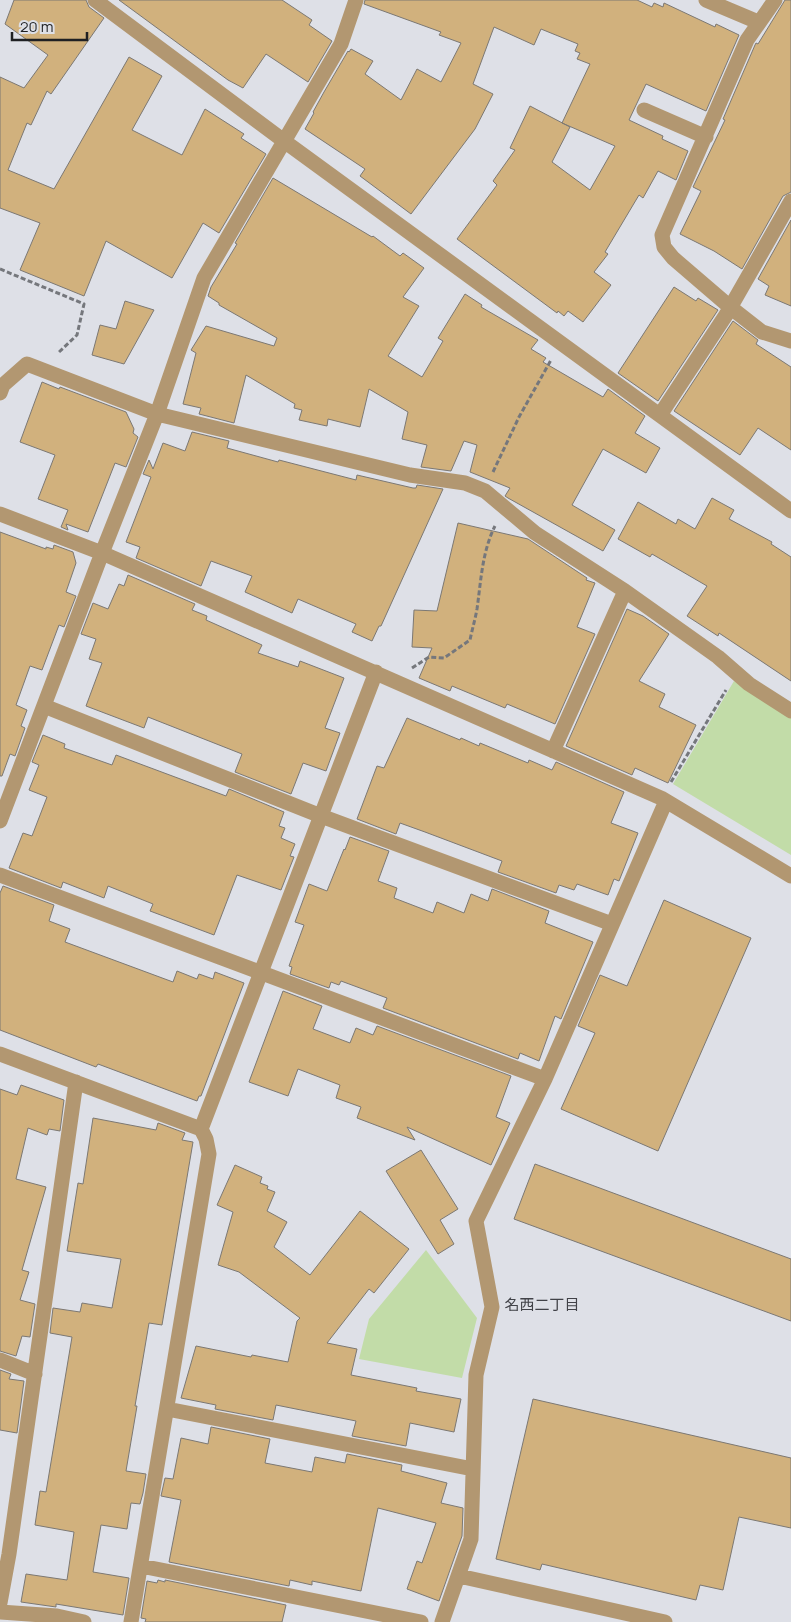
<svg xmlns="http://www.w3.org/2000/svg" width="791" height="1622" font-family="Manrope,'Noto Sans JP',sans-serif">
  <style>
    .green { fill: #c2dca8 }
    .building { fill: #d1b17d; stroke: #7c7873 }
    .lines { fill: none; stroke-linecap: round; stroke-linejoin: round }
    .path { stroke: #75777c; stroke-width: 3; stroke-dasharray: 5 2.5; stroke-linecap: butt }
    .minor { stroke: #b29771; stroke-width: 15 }
    .labels { text-anchor: middle; stroke-width: 5; stroke-linejoin: round; paint-order: stroke }
    .neighbourhood-label { font-size: 15px; fill: #414248; stroke: #dee0e7 }
  </style>
  <rect width="100%" height="100%" fill="#dee0e7"/>
  <path class="green" d="M734,681L791,717V855L673,784Z
    M426,1250L477,1318L462,1378L359,1359L369,1319Z"/>
  <path class="building" d="M14,0H86L89,7L104,18L51,94L47,91L31,125L27,123L8,170L54,189L129,57L162,76L132,130L182,155L205,109L244,134L241,138L266,154L219,233L203,223L172,278L106,241L84,296L20,270L40,223L0,208V77L24,88L48,55L5,24Z
    M119,0H282L312,20L309,25L332,41L308,82L266,54L243,88L228,80Z
    M365,0H637L652,7L654,3L663,7L664,3L715,27L716,24L739,35L706,111L646,84L629,120L663,136L662,139L688,151L676,180L658,171L643,198L639,195L605,252L608,254L594,272L611,285L583,322L568,311L564,316L558,311L557,313L457,239L497,185L493,181L515,150L510,148L530,106L570,127L552,162L590,190L615,146L562,123L590,64L577,59L580,53L575,51L578,44L541,29L534,45L494,27L473,84L493,94L475,129L411,214L360,176L365,169L305,129L314,113L313,112L324,92L348,51L349,52L351,49L373,61L365,74L401,100L417,69L441,82L461,43L439,35L441,32L364,4Z
    M785,0H791V192L783,196L742,269L714,251L680,234L701,191L693,187L725,120L723,119L755,45L756,43L758,44Z
    M273,178L372,237L373,236L400,256L403,253L424,268L403,297L419,306L388,356L422,377L443,341L438,338L465,294L482,305L481,307L538,340L531,349L546,358L543,362L603,397L608,389L645,416L635,433L660,448L646,473L603,449L572,505L615,530L603,551L508,498L505,496L510,488L470,472L477,445L464,441L451,471L421,467L427,445L402,439L408,412L369,389L360,427L328,419L327,426L299,420L302,410L294,408L295,404L246,375L234,423L199,414L201,408L183,404L196,353L191,350L206,326L274,346L277,338L219,305V303L208,296L211,287L237,244L235,243Z
    M791,220V306L765,295L769,286L758,279Z
    M674,287L696,301L698,298L718,310L658,401L618,373Z
    M125,301L154,310L124,364L92,355L100,325L116,329Z
    M733,321L758,340L756,344L791,367V450L758,428L740,455L674,411Z
    M42,382L59,389L60,387L126,412L134,429L133,433L138,437L126,467L115,463L88,532L66,524L68,530L61,527L68,510L38,499L55,455L20,442Z
    M192,432L229,441L227,448L278,462L279,460L356,480L357,475L413,488H416L417,485L443,489L381,626H379L372,641L352,632L356,624L298,599L292,613L245,592L252,576L211,561L201,586L136,558L140,547L126,542L151,477L143,474L149,460L153,469L163,443L185,451Z
    M712,498L734,510L729,519L772,542L771,544L791,557V681L719,633L718,636L687,616L707,586L652,554L650,557L618,539L638,502L676,524L678,519L695,529Z
    M458,523L528,539L587,578L586,580L595,583L577,627L595,634L555,724L507,704L505,708L452,686L450,691L419,678L432,648L412,647L414,610L437,611Z
    M0,532L46,549V547L53,549L54,545L73,552L76,563L66,592L76,596L64,627L59,625L42,670L30,666L16,705L27,710L21,726L25,728L15,756L10,754L2,776H0Z
    M128,575L195,604L192,610L207,616L206,620L262,645L258,653L298,667L300,661L344,678L325,728L340,733L326,771L303,763L291,794L235,772L242,754L148,717L144,728L86,706L102,663L89,659L96,639L81,634L93,603L108,609L119,584L124,586Z
    M627,609L643,616L669,634L639,681L665,694L659,707L696,725L668,783L635,768L632,775L566,746Z
    M407,718L460,740L461,738L479,746L480,743L528,763L529,760L552,770L556,762L624,792L611,823L638,833L619,881L614,879L608,895L577,884L574,890L559,885L556,893L498,872L502,861L425,832L400,823L396,834L357,819L377,766L384,768Z
    M43,735L65,744L64,748L112,765L116,755L226,796L229,789L284,812L279,826L285,828L281,838L295,844L290,856L294,857L281,890L237,875L214,935L150,911L153,904L108,886L104,898L63,882L61,888L9,868L23,833L32,836L47,797L29,790L39,765L32,762Z
    M350,837L389,851L378,881L397,888L394,898L433,913L437,902L464,913L471,894L488,901L492,889L549,911L545,923L593,942L561,1019L555,1016L539,1061L520,1053L518,1059L383,1008L387,998L341,981L339,985L331,982L329,988L290,974L292,967L289,966L304,925L295,922L309,884L327,891L344,849L345,850Z
    M3,886L54,905L49,921L70,929L65,942L173,982L177,971L197,979L199,974L213,979L215,972L244,983L201,1096H199L197,1101L98,1064L96,1067L0,1030V893Z
    M664,900L751,938L658,1151L561,1109L595,1033L578,1026L600,975L627,986Z
    M283,991L322,1006L313,1029L350,1043L356,1028L373,1035L377,1026L511,1076L496,1117L510,1123L491,1165L407,1127L415,1140L357,1118L361,1107L336,1098L340,1085L298,1069L288,1096L249,1082Z
    M21,1085L64,1100L60,1131L49,1129L47,1135L28,1128L16,1179L46,1187L22,1270L29,1272L20,1300L35,1304L30,1337L22,1336L16,1356L0,1351V1089L17,1095Z
    M93,1118L156,1130L158,1123L185,1133L182,1140L193,1142L162,1325L149,1323L135,1406H137L126,1471L146,1474L143,1493L140,1504L131,1503L127,1529L101,1525L93,1572L129,1578L123,1615L56,1604V1607L21,1602L26,1574L67,1580L74,1532L35,1525L40,1491L46,1492L72,1337L50,1333L53,1308L80,1312L82,1303L112,1308L121,1259L67,1251L78,1183L83,1184Z
    M421,1150L458,1209L440,1220L454,1244L438,1254L386,1171Z
    M535,1164L791,1259V1321L514,1219Z
    M235,1165L262,1177L260,1183L268,1186L267,1189L275,1192L267,1211L287,1222L274,1247L310,1275L360,1211L409,1249L374,1293L369,1289L327,1343L357,1349L351,1375L417,1388L416,1391L461,1399L454,1432L410,1423L406,1446L352,1436L356,1421L276,1405L273,1420L215,1409L216,1405L181,1398L196,1346L251,1357L252,1355L288,1362L297,1321L300,1318L239,1272L218,1265L233,1212L217,1205Z
    M0,1370L11,1374L9,1379L24,1381L17,1433L0,1430Z
    M533,1399L791,1458V1528L739,1517L723,1590L700,1585L696,1600L542,1564L540,1570L496,1559Z
    M211,1427L270,1439L265,1463L312,1472L315,1457L345,1463L347,1454L402,1465L401,1471L447,1483L441,1503L463,1508L462,1536L439,1601L407,1589L417,1561L422,1563L436,1523L378,1508L361,1591L312,1581V1585L290,1580L289,1586L169,1562L181,1500L161,1496L165,1478L173,1479L181,1438L208,1444Z
    M158,1580L165,1582V1580L286,1605L282,1622H145L146,1619L141,1618L147,1581L157,1583Z"/>
  <g class="lines">
    <path class="path" d="M0,269L84,304L77,335L58,353
      M493,472L519,417L551,360
      M412,668L429,657L444,658L470,640C472,630 475,620 477,609C481,581 482,552 495,526
      M671,782L726,690"/>
    <path class="minor" d="M95,0L284,141L791,511
      M706,0L758,22
      M775,0L747,40L662,235L664,247L673,258L730,307L762,332L791,341
      M644,110L706,137
      M0,393L3,385L27,364L157,414L410,475L465,483L485,491L535,533L625,591L718,657L749,684L791,711
      M660,415L726,315L791,201
      M0,514L102,553L661,798L791,876
      M44,706L321,816L612,924
      M553,751L625,591
      M0,821L102,553L157,414L204,278L341,44L356,0
      M0,875L545,1079
      M0,1054L201,1129L206,1139L209,1154L131,1622
      M201,1129L376,672
      M0,1360L35,1374
      M167,1409L473,1469
      M141,1566L421,1622
      M459,1576L665,1622
      M0,1603L9,1554L76,1082
      M0,1612L57,1616L84,1622
      M442,1622L471,1539L476,1375L492,1307L476,1221L545,1079L666,801"/>
  </g>
  <g class="labels">
    <g class="neighbourhood-label">
      <text x="542" y="1310">名西二丁目</text>
    </g>
  </g>
  <path d="M12 32v8h75v-8" fill="none" stroke="#1f2023" stroke-width="2.5"/>
  <text x="20" y="32" font-size="15" fill="#1f2023" stroke="#dee0e7" stroke-width="4" paint-order="stroke">20 m</text>
</svg>
